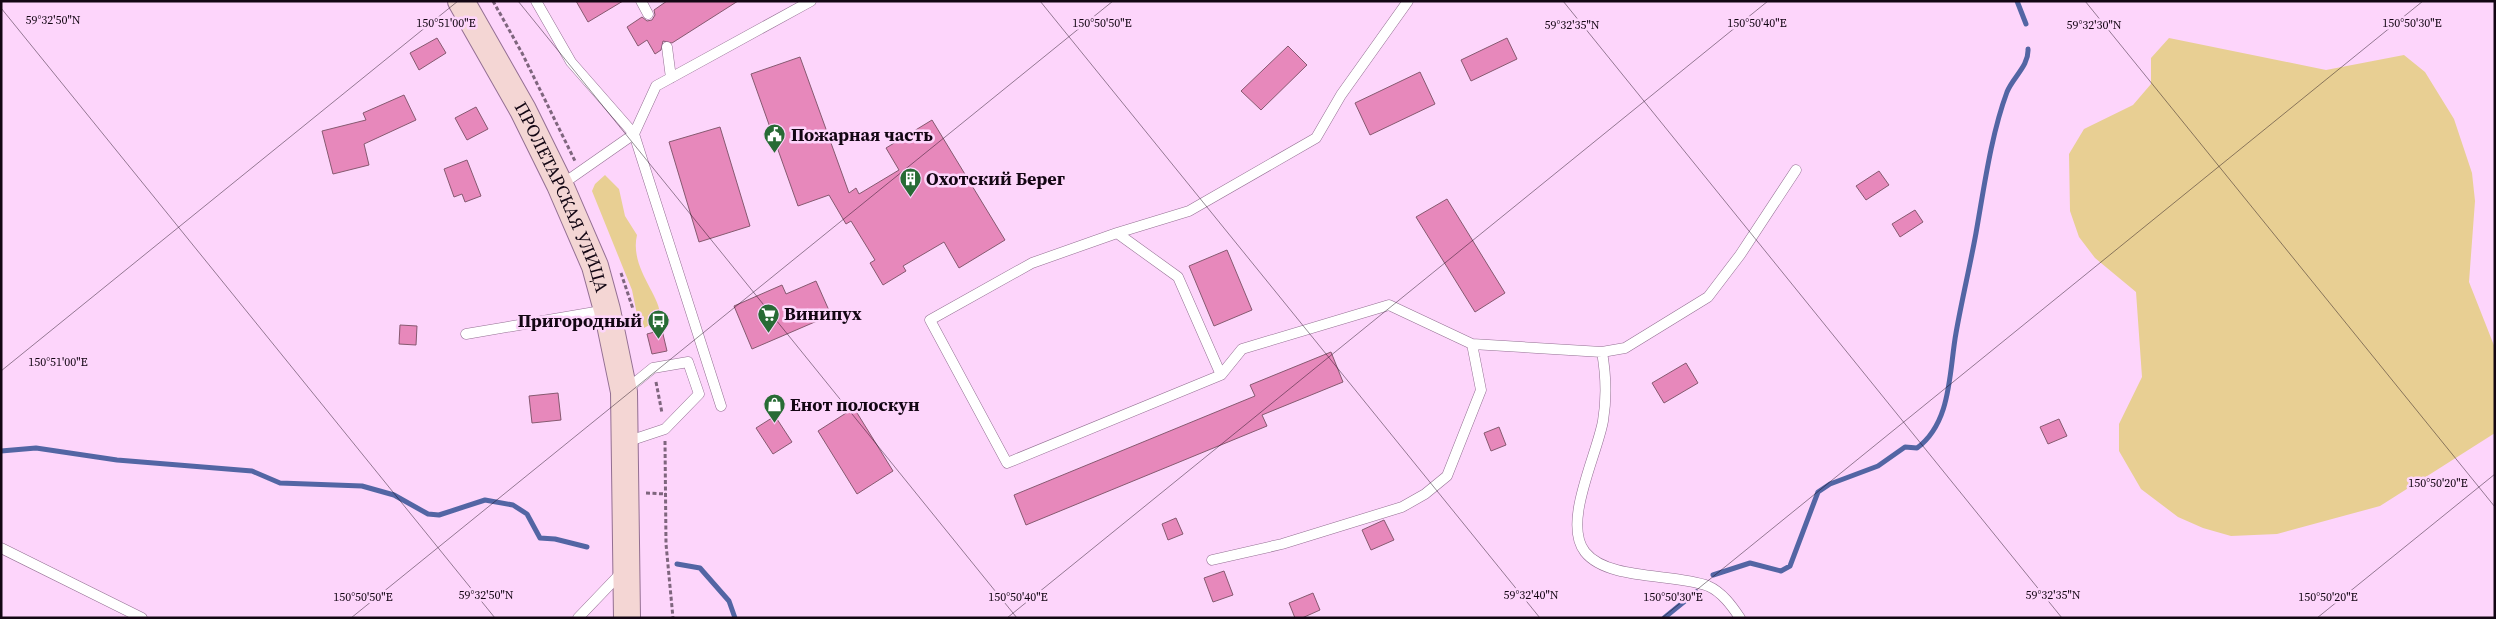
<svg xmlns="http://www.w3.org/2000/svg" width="2496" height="619" font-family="'Source Serif 4',serif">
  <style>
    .green { fill: #e8cf93 }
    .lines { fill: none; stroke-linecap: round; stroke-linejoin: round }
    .stream { stroke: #5365a4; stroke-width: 5 }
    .building { fill: #e788bb; stroke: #865970 }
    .lane-casing { stroke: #936f92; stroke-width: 11 }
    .secondary-casing { stroke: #936f92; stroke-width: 28 }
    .path { stroke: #7e657d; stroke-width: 3; stroke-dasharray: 4 2.5; stroke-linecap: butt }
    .lane { stroke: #fff; stroke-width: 10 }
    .secondary { stroke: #f4d6d4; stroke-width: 26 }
    .ticks { fill: none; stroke: #130613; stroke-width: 1; stroke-opacity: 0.45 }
    .labels { text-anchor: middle; stroke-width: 5; stroke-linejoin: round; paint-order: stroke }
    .poi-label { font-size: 18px; font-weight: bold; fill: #130613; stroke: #fdd5fb; text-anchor: start }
    .street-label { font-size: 18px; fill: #130613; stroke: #fdd5fb }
    .ticks-label { font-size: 12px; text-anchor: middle; fill: #130613; stroke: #fdd5fb; stroke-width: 5; stroke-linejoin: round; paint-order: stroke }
  </style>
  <rect width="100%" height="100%" fill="#fdd5fb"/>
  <path class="green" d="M2169,38L2326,70L2404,55L2425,72L2454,119L2472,173L2475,201L2469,282L2495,348V433L2380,506L2277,534L2231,536L2203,528L2178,517L2141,489L2119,451V424L2142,377L2136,292L2095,258L2079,237L2070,211L2069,154L2084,129L2133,105L2151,84V58Z
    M605,175L619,189L625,216L637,235C629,269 663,297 660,319L644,328L639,324L632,290L592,191L595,184Z"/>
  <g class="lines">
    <path class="stream" d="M2017,1L2026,24
      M1,451L36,448L117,460L252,471L280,483L362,486L394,495L428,514L439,515L485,500L513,505L527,514L540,538L555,539L587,547
      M677,564L700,568L729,601L735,618
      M1713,575L1750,563L1781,571L1790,566L1818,492L1830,484L1878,466L1905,447L1917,448C1952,422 1949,371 1956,333C1962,299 1970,266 1976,233C1984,188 1991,135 2007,92C2013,77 2029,66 2028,49
      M1664,618L1696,592"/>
  </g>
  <path class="building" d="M576,1H623L588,22Z
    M667,1H738L672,43L663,41L661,50L655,54L647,40L638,46L627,27L642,17L647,21L652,20L655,15L654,10Z
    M437,38L446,53L419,70L410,53Z
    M1507,38L1517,59L1471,81L1461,60Z
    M1288,46L1307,65L1261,110L1241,91Z
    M800,57L849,193L856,188L859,194L899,170L886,148L932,120L1005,240L959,268L944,242L903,266L906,271L883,285L870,263L875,260L851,221L846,224L829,195L798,206L751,74Z
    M1420,72L1435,104L1370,135L1355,103Z
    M404,95L416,120L364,144L369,165L333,174L322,131L366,120L363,113Z
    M476,107L488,129L467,140L455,118Z
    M720,127L750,226L699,242L669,142Z
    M467,160L481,196L465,202L462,194L454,197L444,169Z
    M1879,171L1889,185L1866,200L1856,186Z
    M1447,199L1505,293L1475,312L1416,217Z
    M1915,210L1923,222L1900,237L1892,224Z
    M1227,250L1252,310L1214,326L1189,266Z
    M816,281L831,315L752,349L734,306L782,285L786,294Z
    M400,325L417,326L416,345L399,344Z
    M662,330L667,351L652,354L647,334Z
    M1331,352L1343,382L1262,415L1267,426L1026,525L1014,495L1255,396L1250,385Z
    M1686,363L1698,383L1664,403L1652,383Z
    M558,393L561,420L532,423L529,396Z
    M854,408L893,471L857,494L818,431Z
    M775,416L792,442L773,454L756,428Z
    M2059,419L2067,436L2048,444L2040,427Z
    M1499,427L1506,445L1491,451L1484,433Z
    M1176,518L1183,534L1168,540L1162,524Z
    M1384,520L1394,540L1371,550L1362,530Z
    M1224,571L1233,595L1213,602L1204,578Z
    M1313,593L1320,610L1302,618H1295L1289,603Z"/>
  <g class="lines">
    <defs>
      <path id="lane" d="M536,1L571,62L634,134L721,406
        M641,1L648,14
        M667,47L671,78
        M561,185L634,134L656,86L811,1
        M1117,233L1189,211L1316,138L1341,95L1408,1
        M466,334L607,310
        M1602,352L1625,348L1708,297L1740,255L1796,170
        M1221,375L1178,277L1117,233L1032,263L930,320L1007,463L1221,375L1242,349L1389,305L1472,344L1602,352C1606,375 1607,397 1603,421C1597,455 1562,523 1585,552C1608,581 1675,573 1708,586C1722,592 1732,606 1740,618
        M626,442L665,429L699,394L688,362L653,368L626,390
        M1,548L142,618
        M1212,560L1282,544L1402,507L1425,494L1447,476L1481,390L1472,344
        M578,618L622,572"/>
      <g id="secondary">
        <path id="s1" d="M461,1L523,110L560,185L595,266L607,310L624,392L627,618"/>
      </g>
    </defs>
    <use href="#lane" class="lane-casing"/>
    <use href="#secondary" class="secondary-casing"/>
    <path class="path" d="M493,1L522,53L575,161
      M621,273L633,309
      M656,382L662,413
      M665,441L666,544L673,618
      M646,493L666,494"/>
    <use href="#lane" class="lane"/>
    <use href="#secondary" class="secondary"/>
  </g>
  <path class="ticks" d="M518,1L1017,618M1040,1L1540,618M1563,1L2062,618M2085,1L2495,507M1,8L495,618M1,371L458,1M351,618L1113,1M1007,618L1768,1M1662,618L2423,1M2317,618L2495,474"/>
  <defs>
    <symbol id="civic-pin" viewBox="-11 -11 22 30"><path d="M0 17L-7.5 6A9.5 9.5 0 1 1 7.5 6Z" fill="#286b35" stroke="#fdd5fb"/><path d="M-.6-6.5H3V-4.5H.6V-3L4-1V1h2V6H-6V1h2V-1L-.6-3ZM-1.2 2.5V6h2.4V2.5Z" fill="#fff"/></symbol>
    <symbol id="building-pin" viewBox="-11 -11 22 30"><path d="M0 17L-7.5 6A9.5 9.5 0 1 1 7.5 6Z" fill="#286b35" stroke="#fdd5fb"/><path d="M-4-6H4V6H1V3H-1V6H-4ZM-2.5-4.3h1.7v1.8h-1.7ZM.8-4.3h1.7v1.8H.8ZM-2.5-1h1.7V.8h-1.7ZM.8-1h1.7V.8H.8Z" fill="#fff"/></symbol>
    <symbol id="supermarket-pin" viewBox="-11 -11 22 30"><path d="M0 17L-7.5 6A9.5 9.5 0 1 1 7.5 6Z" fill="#286b35" stroke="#fdd5fb"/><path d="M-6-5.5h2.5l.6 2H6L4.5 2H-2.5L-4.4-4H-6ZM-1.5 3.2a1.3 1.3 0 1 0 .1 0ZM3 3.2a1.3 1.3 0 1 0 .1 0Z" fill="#fff"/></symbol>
    <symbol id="bus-pin" viewBox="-11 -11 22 30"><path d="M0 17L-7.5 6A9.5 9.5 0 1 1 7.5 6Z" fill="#286b35" stroke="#fdd5fb"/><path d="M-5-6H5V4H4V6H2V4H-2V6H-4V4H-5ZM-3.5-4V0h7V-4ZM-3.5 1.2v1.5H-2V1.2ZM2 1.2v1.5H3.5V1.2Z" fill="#fff"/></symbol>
    <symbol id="shop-pin" viewBox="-11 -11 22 30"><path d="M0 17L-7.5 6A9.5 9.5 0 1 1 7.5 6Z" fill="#286b35" stroke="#fdd5fb"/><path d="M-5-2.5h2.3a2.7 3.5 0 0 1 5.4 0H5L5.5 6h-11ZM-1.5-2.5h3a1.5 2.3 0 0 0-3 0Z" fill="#fff"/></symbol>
  </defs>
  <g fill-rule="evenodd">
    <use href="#civic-pin" x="762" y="122" width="25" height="34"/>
    <use href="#building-pin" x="898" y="166" width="25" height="34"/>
    <use href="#supermarket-pin" x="756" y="302" width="25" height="34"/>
    <use href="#bus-pin" x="646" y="308" width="25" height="34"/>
    <use href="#shop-pin" x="762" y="392" width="25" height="34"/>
  </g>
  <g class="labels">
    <g class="poi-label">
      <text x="791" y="141">Пожарная часть</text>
      <text x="926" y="185">Охотский Берег</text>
      <text x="784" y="320">Винипух</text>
      <text x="642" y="327" text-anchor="end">Пригородный</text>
      <text x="790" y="411">Енот полоскун</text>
    </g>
    <g class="street-label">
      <text dy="6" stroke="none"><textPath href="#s1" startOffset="221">ПРОЛЕТАРСКАЯ УЛИЦА</textPath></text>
    </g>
  </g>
  <g class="ticks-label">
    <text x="53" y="24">59°32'50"N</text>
    <text x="446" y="27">150°51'00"E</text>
    <text x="1102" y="27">150°50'50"E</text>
    <text x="1757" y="27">150°50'40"E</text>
    <text x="2412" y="27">150°50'30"E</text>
    <text x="1572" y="29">59°32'35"N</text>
    <text x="2094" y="29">59°32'30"N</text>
    <text x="58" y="366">150°51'00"E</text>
    <text x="2438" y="487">150°50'20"E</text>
    <text x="486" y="599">59°32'50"N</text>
    <text x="1531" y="599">59°32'40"N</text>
    <text x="2053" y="599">59°32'35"N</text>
    <text x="363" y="601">150°50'50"E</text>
    <text x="1018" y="601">150°50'40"E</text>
    <text x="1673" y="601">150°50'30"E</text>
    <text x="2328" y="601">150°50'20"E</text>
  </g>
  <rect width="2496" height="619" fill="none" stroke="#130613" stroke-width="5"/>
</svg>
